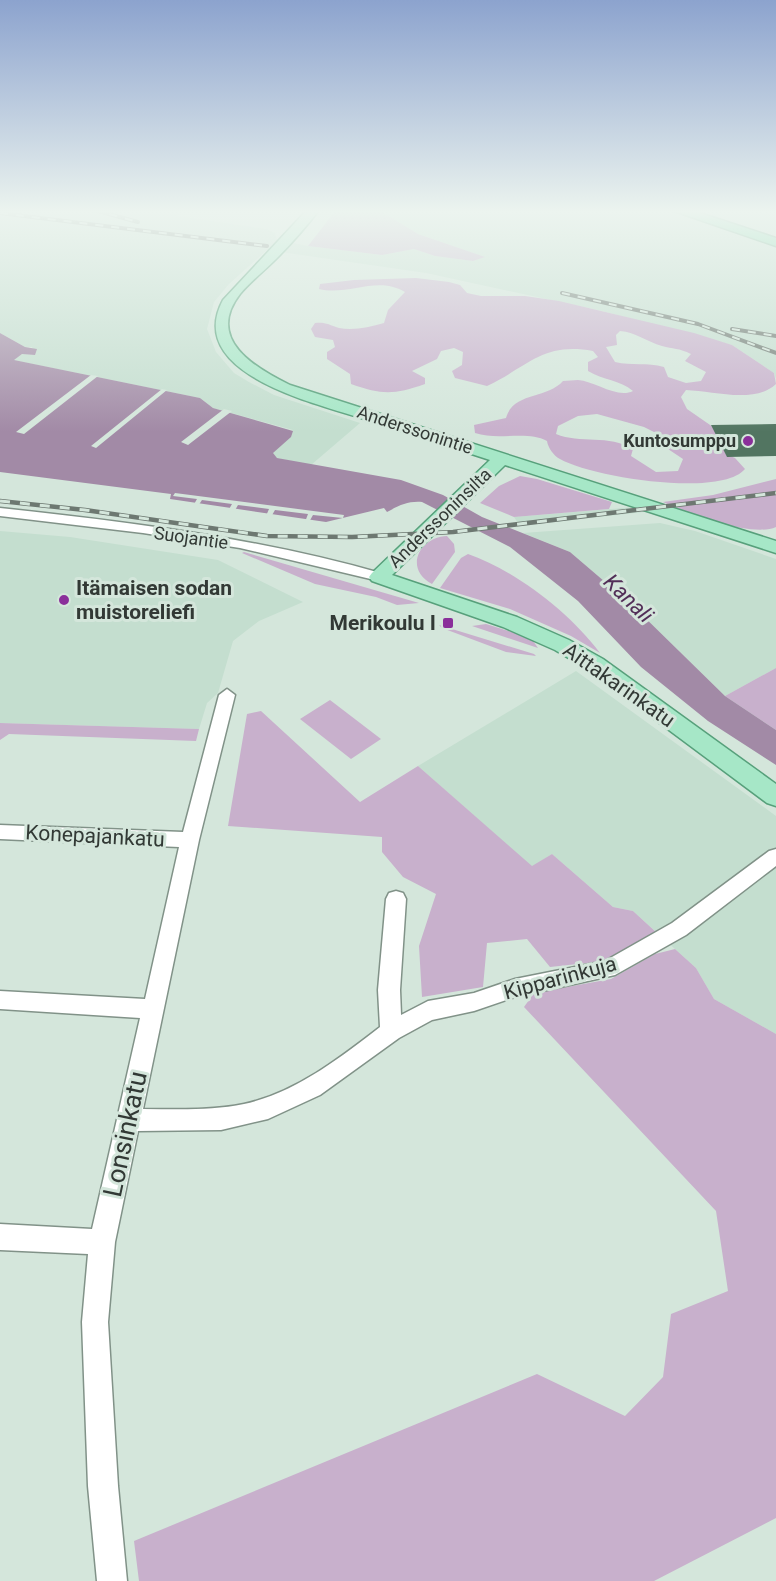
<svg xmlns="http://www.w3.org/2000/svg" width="776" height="1581" font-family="Roboto,sans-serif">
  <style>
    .built { fill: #c4decf }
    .green { fill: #c8b0cc; fill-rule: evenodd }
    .water { fill: #a28aa6 }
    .pier { fill: #d4e6db }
    .building { fill: #527561 }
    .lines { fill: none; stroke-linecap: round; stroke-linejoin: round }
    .minor-casing { stroke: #819288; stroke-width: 3 }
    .major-casing { stroke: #57a07b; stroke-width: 3 }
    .highway-casing { stroke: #57a07b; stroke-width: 3 }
    .minor { fill: #fff; fill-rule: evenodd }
    .major { fill: #a6e7c7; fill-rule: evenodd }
    .highway { fill: #6bd7a1; fill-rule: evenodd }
    .rail-far1-casing { stroke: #6d7871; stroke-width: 4 }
    .rail-casing { stroke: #6d7871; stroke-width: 4.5 }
    .rail-far1 { stroke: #d4e6db; stroke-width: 2; stroke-dasharray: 8; stroke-linecap: butt }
    .rail { stroke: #d4e6db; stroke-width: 3; stroke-dasharray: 10; stroke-linecap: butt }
    .poi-dot { fill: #8a2f9a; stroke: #d4e6db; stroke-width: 2 }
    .labels { text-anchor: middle; stroke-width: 6; stroke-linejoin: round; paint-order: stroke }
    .far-street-label { font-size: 18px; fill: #323935; stroke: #d4e6db }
    .far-poi-label { font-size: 18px; font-weight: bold; fill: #323935; stroke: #d4e6db; text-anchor: end }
    .poi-label { font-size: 21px; font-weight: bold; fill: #323935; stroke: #d4e6db; text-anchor: start }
    .street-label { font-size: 21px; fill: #323935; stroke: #d4e6db }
    .water-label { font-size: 22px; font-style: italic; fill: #522f58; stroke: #d4e6db }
    .near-street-label { font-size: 26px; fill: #323935; stroke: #d4e6db }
  </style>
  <rect width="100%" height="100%" fill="#d4e6db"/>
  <path class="built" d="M0,210H180L178,216L266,229L275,233L277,240L308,246L382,255L414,249L435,256L473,261L484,257L418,234L379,210H776V379L774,373L732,345L602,311L426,273L267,250L229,284L214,302L207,329L216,352L234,373L249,382L274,395L360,423L311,465L277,458L272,453L293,430L213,408L200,398L13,360L22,354L35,355L32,347H25L0,333Z
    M684,503L678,508L520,526L514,517Z
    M660,523L695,531L776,559V668L725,696L632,605L570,552L523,533Z
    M0,531L70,537L218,560L303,602L259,621L233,641L218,693L207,703L199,729L0,723Z
    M576,671L776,816V1034L714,999L696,968L633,911L613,907L552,854L532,867L418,766Z"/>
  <path class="green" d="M336,210H379L418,234L485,257L473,261L435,256L414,249L382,255L308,246Z
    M416,278L449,282L460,285L467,293L481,296H525L559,301L694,333L732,345L774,373L776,384C755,404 713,391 686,390L681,397L687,409L713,427L726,454L735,458L745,469C721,498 591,477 560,459C554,456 548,448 547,441C527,430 499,441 475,433L474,425L506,418C513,392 547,399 563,381C568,381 573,380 578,380C595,381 617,399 633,391C620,380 603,380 588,371V362L598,357L593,351C543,342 529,366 487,386L455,378L452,371L462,365L463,352L454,348L441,351L437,359L412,371L425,378V384C394,395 382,395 351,384L350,374L327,359V352L335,347L333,340L315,337L311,329L315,323C326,322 329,325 339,328C354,331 369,327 384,323L388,310L405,292C377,275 349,296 319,289L320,284L354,280ZM620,331C636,332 647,342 662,346C673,349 679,348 691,354L685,361L706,372L701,381L686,383L668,377L664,367C647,362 632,366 615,362L606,347L617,345L616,335ZM597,414L644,427L662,436L665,447L683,459L678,471L656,472L631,456L633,449C609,434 580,444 556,434L558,426L578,416Z
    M520,476L537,479L612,502L609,509L514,517L480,503L499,486Z
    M776,479V527C752,538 687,513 663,502L713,495Z
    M447,536L454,544L455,552L432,584C403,568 420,537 447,536Z
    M244,552L419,603L397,605L376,597L315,584L242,553Z
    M468,554C516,571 569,612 600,653L571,636L510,609L440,588L461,558Z
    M486,624L531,638L538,648L472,626Z
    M439,625L534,654L536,656L506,652L442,628Z
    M776,668V730L725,696Z
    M330,700L381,739L351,759L300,719Z
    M261,711L360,802L418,766L532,866L552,854L613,907L633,911L657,933L605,961L550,967L527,939L487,943L483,987L422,997L419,946L436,894L403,877L382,852V837L228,826L247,714Z
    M0,723L199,729L196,741L9,734L0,740Z
    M675,949L696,968L714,999L776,1034V1518L654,1581H139L134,1541L537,1374L625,1416L663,1377L671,1314L728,1291L716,1211L524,1007L534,993L611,979L655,954Z"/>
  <path class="water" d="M0,333L25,347L37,349L35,355L22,354L14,360L200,398L213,408L293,431L291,437L273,453L277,458L401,480L443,495L482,517L570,552L632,605L725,696L776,730V765L708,721L641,667L578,601L510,547L422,502C408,501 400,505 387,512L384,508L326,522L170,499L171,494L0,472Z"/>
  <path class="pier" d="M91,375L98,376L24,434L16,432Z
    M162,389L167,390L96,448L91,446Z
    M224,409L232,411L188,445L181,442Z
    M175,493L344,515L343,518L313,515L309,522H305L308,514L275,510L271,517L266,516L269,509L238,505L234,512L228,511L232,504L202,500L198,506H193L197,499L173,496Z"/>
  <path class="building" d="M776,424V456L727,457L711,425Z"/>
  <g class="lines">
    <defs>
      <path id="minor" d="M0,508C130,522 258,538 384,574L386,577L379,581L240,548L143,533L0,516Z
        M227,689L235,695L199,840L143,1109C176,1109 211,1111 244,1104C295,1093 340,1058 380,1027L378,990L386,899L389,893L396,891L403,893L406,899L400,990L401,1015L428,1001L474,993L515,979L605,961L672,923L769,851L776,849V866L686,935L615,975L515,997L474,1011L432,1020L399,1038L320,1095L268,1119L221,1130L138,1131L115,1242L108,1322L118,1486L127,1581H97L88,1486L82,1322L88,1254L0,1250V1224L92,1229L140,1018L0,1009V991L145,999L179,847L0,839V825L183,832L219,695Z"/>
      <path id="major" d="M307,210H319C306,227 291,244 276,259C264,271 251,281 240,294C205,339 255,368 290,385L776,541V553L505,465L392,575L517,617L569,640L603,659L776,784V806L767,803L587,669L555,650L503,627L372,581L369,577L372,573L490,460C449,447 408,433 367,420C320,404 183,375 223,300Z"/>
      <path id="highway" d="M671,210H691L776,238V246Z"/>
    </defs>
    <use href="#minor" class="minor-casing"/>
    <use href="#major" class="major-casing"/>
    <use href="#highway" class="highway-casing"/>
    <use href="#minor" class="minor"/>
    <use href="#major" class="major"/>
    <use href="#highway" class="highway"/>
    <defs>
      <path id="rail-far1" d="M94,210L138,222
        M0,213L267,246
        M562,293L698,324L776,353
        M732,329L776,336"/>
      <path id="rail" d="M0,501L85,510L267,536L352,537L453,532L776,493"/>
    </defs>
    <use href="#rail-far1" class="rail-far1-casing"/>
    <use href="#rail" class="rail-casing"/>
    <use href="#rail-far1" class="rail-far1"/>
    <use href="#rail" class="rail"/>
  </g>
  <linearGradient id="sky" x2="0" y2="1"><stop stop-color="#8ca3ce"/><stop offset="0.49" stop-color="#ecf4ef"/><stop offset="1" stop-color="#ecf4ef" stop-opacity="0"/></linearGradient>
  <rect width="776" height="432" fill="url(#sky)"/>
  <g class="poi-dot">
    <circle cx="748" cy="441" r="6"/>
    <circle cx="64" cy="600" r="6"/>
    <rect x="442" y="617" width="12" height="12" rx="3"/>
  </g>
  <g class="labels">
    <g class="far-street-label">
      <text transform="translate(415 430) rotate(18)" y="6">Anderssonintie</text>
      <text transform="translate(440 518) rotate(-44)" y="6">Anderssoninsilta</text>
      <text transform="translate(191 538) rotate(8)" y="6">Suojantie</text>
    </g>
    <g class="far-poi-label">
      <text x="736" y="447">Kuntosumppu</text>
    </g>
    <g class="poi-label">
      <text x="76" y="595">Itämaisen sodan<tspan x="76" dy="24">muistoreliefi</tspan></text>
      <text x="436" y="630" text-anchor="end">Merikoulu I</text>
    </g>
    <g class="street-label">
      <text transform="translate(619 685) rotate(35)" y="7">Aittakarinkatu</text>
      <text transform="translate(95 836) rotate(3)" y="7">Konepajankatu</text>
      <text transform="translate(560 978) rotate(-15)" y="7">Kipparinkuja</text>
    </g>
    <g class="water-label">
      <text transform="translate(629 598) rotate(44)" y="8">Kanali</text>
    </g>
    <g class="near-street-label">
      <text transform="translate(125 1134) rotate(-78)" y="9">Lonsinkatu</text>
    </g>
  </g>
</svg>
